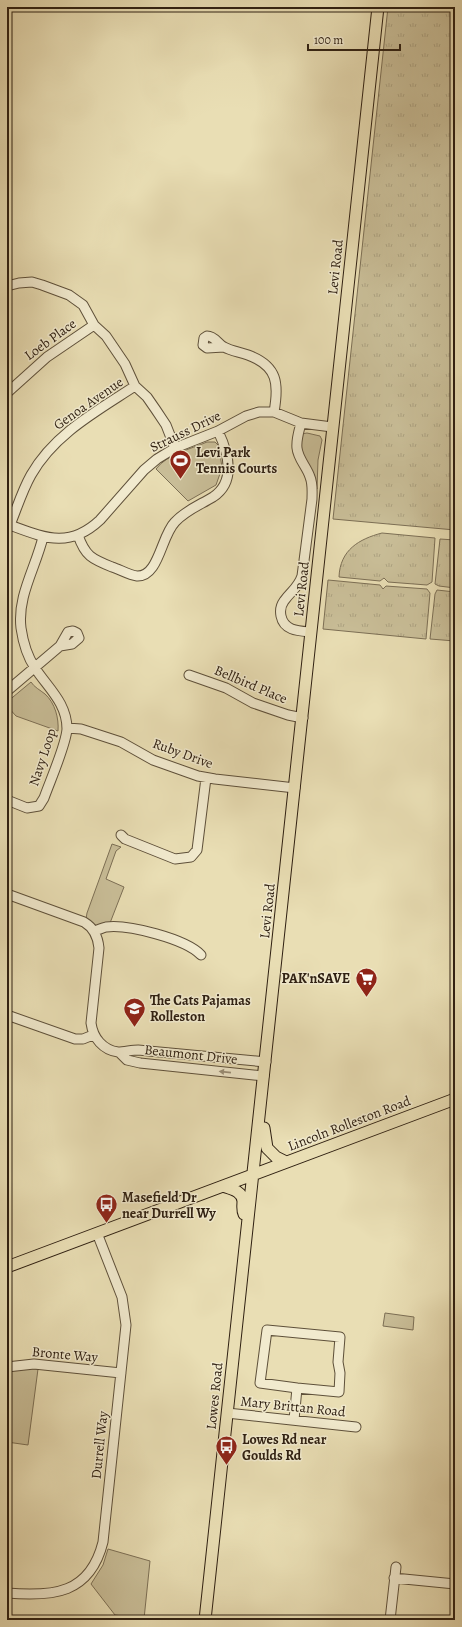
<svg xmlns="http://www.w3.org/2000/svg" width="462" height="1627" font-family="Alegreya,serif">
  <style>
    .grass { fill: url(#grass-tufts); stroke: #7c6f55 }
    .park { fill: #c9be98; stroke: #7c6f55 }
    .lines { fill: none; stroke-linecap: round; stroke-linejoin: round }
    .minor-casing { stroke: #5e503a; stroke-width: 11 }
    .major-casing { stroke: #2f2012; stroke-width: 13 }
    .minor { stroke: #f1eace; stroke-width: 9 }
    .major { stroke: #e9deb4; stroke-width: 11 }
    .oneway { fill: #9a8f79 }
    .labels { text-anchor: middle; stroke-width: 3; stroke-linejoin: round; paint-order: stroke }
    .street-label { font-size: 14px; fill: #2f2012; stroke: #f1eace }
    .poi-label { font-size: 14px; font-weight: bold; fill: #2f2012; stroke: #f1eace; text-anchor: start }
  </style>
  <defs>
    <pattern id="grass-tufts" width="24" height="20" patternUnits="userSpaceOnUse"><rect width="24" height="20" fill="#c9be98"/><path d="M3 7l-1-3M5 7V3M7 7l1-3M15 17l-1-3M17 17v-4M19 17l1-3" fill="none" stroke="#ada382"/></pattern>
  </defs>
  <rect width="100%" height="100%" fill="#e9deb4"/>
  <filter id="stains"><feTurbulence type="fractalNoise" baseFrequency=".005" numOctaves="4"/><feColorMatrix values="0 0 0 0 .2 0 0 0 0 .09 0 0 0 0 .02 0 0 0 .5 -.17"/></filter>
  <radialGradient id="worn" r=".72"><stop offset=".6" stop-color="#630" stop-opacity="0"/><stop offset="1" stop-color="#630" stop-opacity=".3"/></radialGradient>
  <path class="grass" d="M388,7H455V530L333,519Z
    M382,533L435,538L432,582L427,585L388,582L384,578L380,581L339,577C340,550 359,539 382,533Z
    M440,539L455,540V588L439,586L435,584Z
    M328,580L380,585L383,589L386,586L427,589L430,593L426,639L323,629Z
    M437,590L455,592V641L430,639L435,594Z"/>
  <path class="park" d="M307,433L320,436L322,440L318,460L317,489C313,470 297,455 301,434Z
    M207,442H215L219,446L222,468L216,485L188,501L156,469C167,454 191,449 207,442Z
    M31,682C34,687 40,690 45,694C55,703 59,718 58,731L16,716L7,706V702Z
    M112,844L121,847L116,851L106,879L124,887L110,923L96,926L86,919L87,913Z
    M385,1313L414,1317L413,1330L383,1326Z
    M21,1368L38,1369L28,1445L7,1442V1371Z
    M108,1549L150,1561L144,1619L115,1615L91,1584L103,1565Z"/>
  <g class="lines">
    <defs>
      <path id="minor" d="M7,286L19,283L32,282L42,285L69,295L83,305L94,325L106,336L125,364L135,386L147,397L156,410L166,425L175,448
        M224,347L207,348L203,345L204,338L207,336C215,336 218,344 224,347C231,351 240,352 248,355C278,366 279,384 274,412
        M7,393L47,357L94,325
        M301,423C299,431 296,440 297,448C298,459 307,467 310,477C313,484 312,492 312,499L302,576C298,588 291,591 284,601C281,605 280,611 281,616C284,631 299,631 311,632
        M7,524C43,537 68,550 100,520L144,470L157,459L175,448L218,431L246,416L259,412H274L301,423L332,427
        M10,525C17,508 22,491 31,475C54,434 97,411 135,386
        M78,535C85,556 92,559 112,567C119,569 129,575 137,576C159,577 161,536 175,522C186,510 200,505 213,497C237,481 228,452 218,431
        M189,675L226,688L253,703L288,715L303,718
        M7,691L60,646L68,632L73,631L77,633L79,638L72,644L60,646
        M67,728L81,729L121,742L153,760L198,776L215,779L295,788
        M7,800L27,808L39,806L44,798C50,781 66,745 67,729C67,703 48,688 35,668C27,656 23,642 21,628C17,596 36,567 43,537
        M121,835L125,839L175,859L191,857L197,850L206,778
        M7,894L84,922C94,928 98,937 99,948L91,1023C93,1038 103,1050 118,1052C124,1052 132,1050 138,1050L266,1062
        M94,931C98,930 102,928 106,927C128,924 186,939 201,955
        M7,1015L75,1039H83L93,1035
        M119,1052L127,1060L140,1063L264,1076
        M7,1367L34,1364L121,1373
        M227,1413L356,1427
        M294,1420L297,1388L260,1383L267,1330L340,1337L338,1362L340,1373L339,1392L297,1388
        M394,1578L455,1584
        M7,1593C53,1597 90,1594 103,1542L126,1325L122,1297L97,1233
        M390,1620L396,1567"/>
      <path id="major" d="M264,1128L267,1148L276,1157L286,1162
        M223,1186C232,1189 242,1191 243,1201C243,1206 242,1210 244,1214
        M7,1267L455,1099
        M205,1620C263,1082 320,545 378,7"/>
    </defs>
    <use href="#minor" class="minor-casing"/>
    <use href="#major" class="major-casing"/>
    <use href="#minor" class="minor"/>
    <use href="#major" class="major"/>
  </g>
  <defs><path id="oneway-solid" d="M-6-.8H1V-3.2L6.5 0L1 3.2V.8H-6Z"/></defs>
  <use class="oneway" href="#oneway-solid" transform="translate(225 1072) rotate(-174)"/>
  <defs>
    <symbol id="stadium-pin" viewBox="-11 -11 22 30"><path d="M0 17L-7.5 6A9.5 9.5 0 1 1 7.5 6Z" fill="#8f2418" stroke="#f1eace"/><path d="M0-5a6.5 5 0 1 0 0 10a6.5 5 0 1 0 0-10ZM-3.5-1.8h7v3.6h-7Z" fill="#fff"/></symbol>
    <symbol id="supermarket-pin" viewBox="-11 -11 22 30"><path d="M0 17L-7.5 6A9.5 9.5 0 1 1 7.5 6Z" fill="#8f2418" stroke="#f1eace"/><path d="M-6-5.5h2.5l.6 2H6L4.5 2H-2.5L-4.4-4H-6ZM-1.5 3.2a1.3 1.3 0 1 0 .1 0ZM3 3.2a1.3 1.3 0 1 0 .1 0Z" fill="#fff"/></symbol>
    <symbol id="school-pin" viewBox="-11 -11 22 30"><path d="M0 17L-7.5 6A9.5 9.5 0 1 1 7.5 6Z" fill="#8f2418" stroke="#f1eace"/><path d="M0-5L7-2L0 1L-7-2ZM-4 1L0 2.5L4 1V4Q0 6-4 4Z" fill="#fff"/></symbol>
    <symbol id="bus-pin" viewBox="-11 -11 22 30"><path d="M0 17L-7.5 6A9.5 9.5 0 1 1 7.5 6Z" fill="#8f2418" stroke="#f1eace"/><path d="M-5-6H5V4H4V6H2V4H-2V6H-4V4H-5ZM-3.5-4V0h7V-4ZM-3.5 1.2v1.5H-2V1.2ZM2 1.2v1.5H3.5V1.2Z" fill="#fff"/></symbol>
  </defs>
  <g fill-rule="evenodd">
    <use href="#stadium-pin" x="168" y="448" width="25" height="34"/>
    <use href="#supermarket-pin" x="354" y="966" width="25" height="34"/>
    <use href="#school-pin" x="122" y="996" width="25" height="34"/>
    <use href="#bus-pin" x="94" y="1192" width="25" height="34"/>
    <use href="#bus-pin" x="214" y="1434" width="25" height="34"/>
  </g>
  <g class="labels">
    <g class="street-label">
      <text transform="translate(335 267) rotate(-84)" y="5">Levi Road</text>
      <text transform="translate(50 339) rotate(-36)" y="5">Loeb Place</text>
      <text transform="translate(88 403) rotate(-35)" y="5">Genoa Avenue</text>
      <text transform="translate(185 431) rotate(-26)" y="5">Strauss Drive</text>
      <text transform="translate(301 589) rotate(-84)" y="5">Levi Road</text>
      <text transform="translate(251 684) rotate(23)" y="5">Bellbird Place</text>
      <text transform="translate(183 753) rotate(20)" y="5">Ruby Drive</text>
      <text transform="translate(42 757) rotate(-72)" y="5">Navy Loop</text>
      <text transform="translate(267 911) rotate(-84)" y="5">Levi Road</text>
      <text transform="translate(191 1054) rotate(6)" y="5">Beaumont Drive</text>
      <text transform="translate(349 1123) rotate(-21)" y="5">Lincoln Rolleston Road</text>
      <text transform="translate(65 1354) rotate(5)" y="5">Bronte Way</text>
      <text transform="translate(214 1396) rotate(-84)" y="5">Lowes Road</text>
      <text transform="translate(293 1406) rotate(6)" y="5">Mary Brittan Road</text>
      <text transform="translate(99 1445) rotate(-84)" y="5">Durrell Way</text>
    </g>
    <g class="poi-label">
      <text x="196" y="457">Levi Park<tspan x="196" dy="16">Tennis Courts</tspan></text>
      <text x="350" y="983" text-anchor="end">PAK'nSAVE</text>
      <text x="150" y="1005">The Cats Pajamas<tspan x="150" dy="16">Rolleston</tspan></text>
      <text x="122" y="1202">Masefield Dr<tspan x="122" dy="16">near Durrell Wy</tspan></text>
      <text x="242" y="1444">Lowes Rd near<tspan x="242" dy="16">Goulds Rd</tspan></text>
    </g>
  </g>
  <rect width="462" height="1627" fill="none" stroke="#e9deb4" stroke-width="24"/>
  <rect x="8" y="8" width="446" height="1611" fill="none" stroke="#2f2012" stroke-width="2"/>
  <rect x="12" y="12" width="438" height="1603" fill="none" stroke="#2f2012"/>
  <path d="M308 44v6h92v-6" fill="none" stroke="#2f2012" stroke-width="2"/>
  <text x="314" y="44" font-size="12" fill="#2f2012" stroke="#f1eace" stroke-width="3" paint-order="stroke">100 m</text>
  <rect width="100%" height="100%" filter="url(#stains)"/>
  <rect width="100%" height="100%" fill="url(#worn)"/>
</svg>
